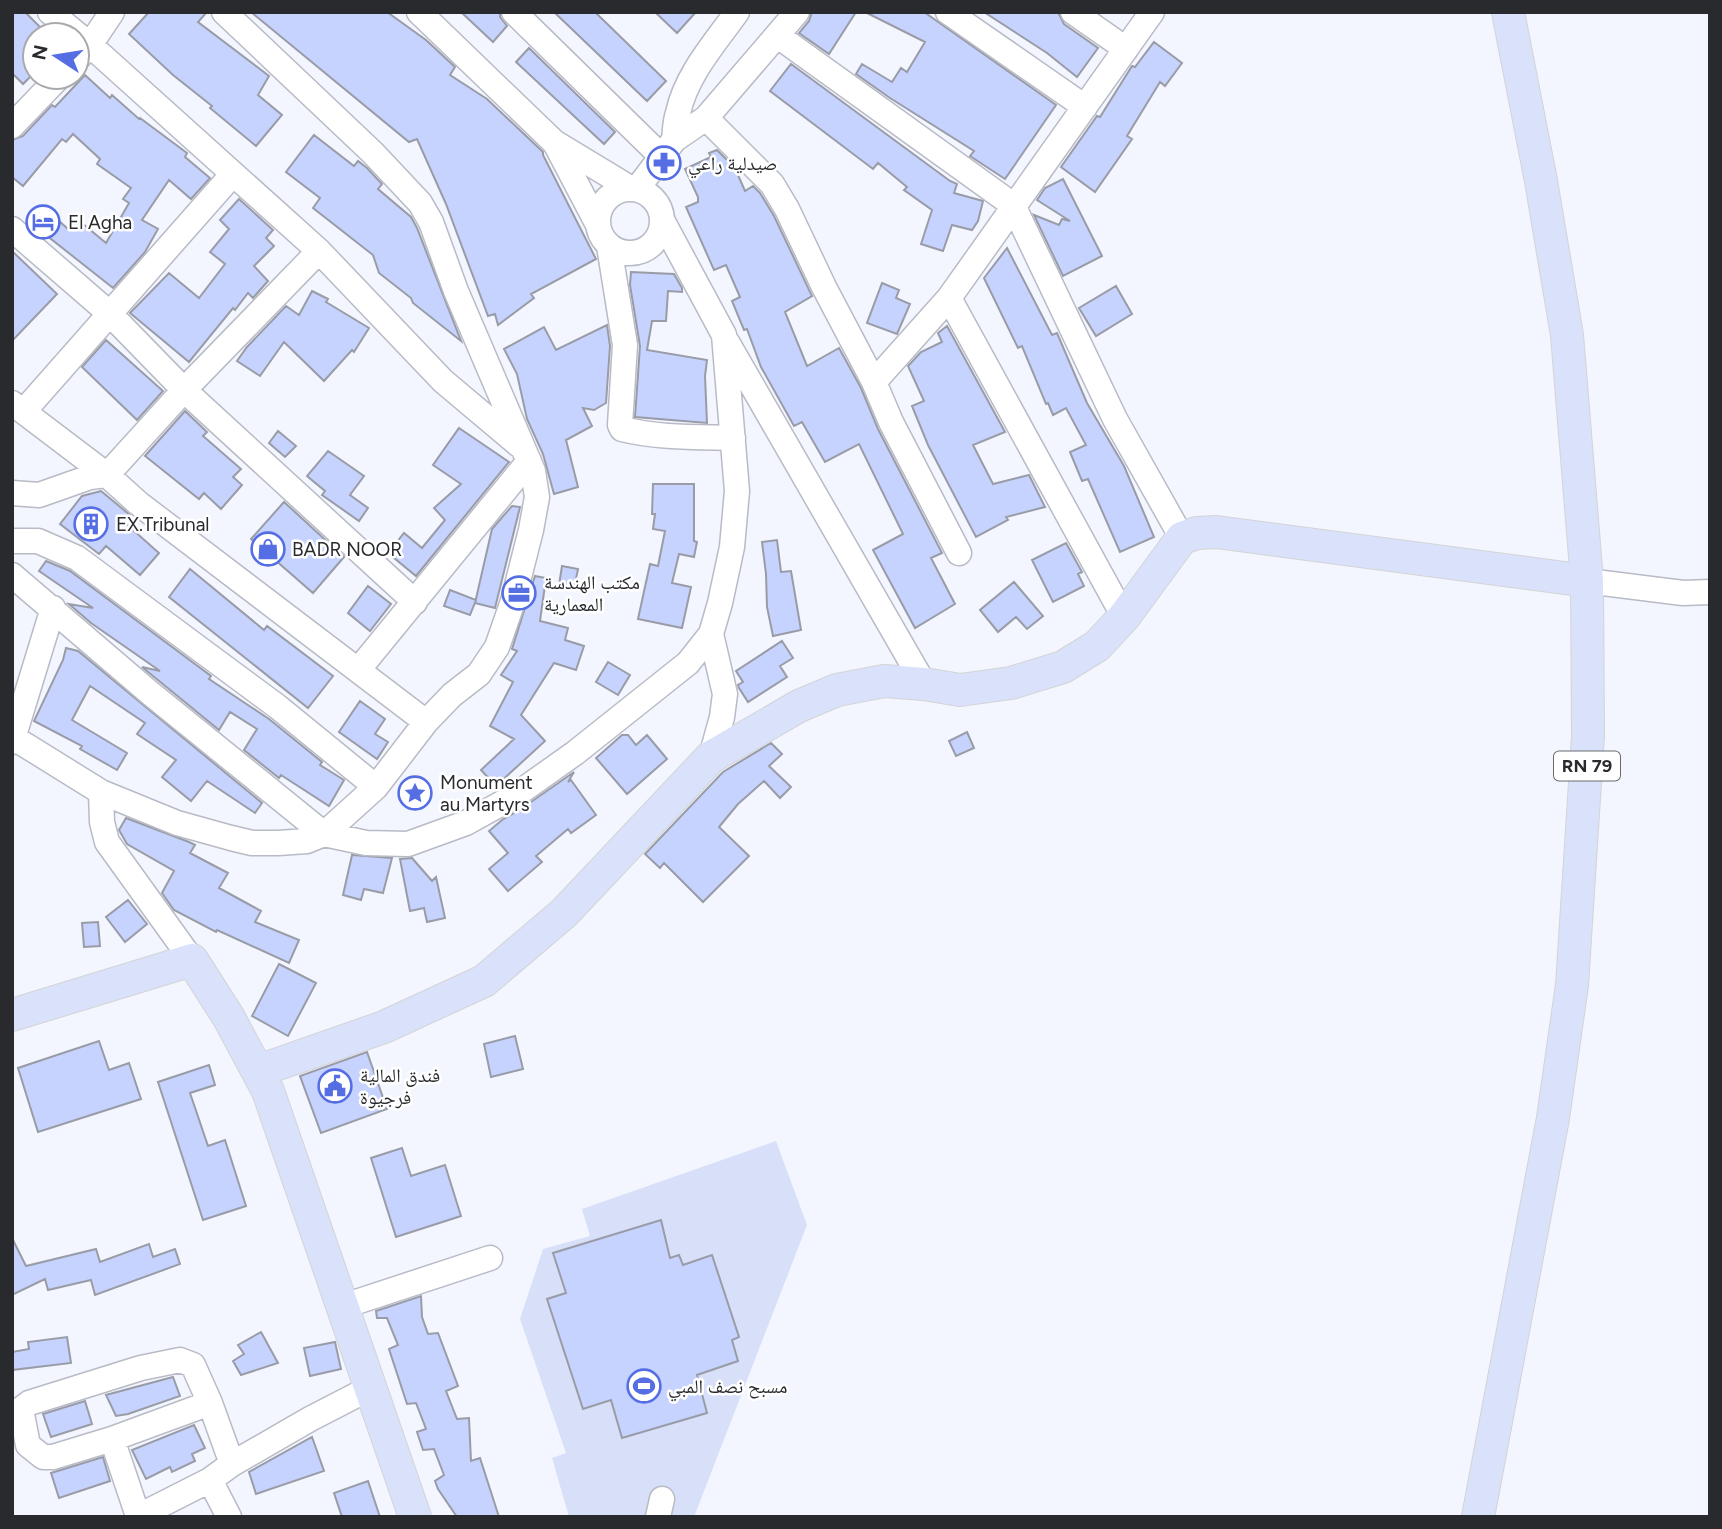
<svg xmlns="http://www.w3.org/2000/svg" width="1722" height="1529" font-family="Figtree,'Noto Naskh Arabic',sans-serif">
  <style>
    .green { fill: #d8e0f9 }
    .building { fill: #c6d3fe; stroke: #999ca6; stroke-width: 2 }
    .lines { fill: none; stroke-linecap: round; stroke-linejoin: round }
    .minor-casing { stroke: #b8bbc5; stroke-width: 27 }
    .major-casing { stroke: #d4d4d5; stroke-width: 34 }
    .minor { stroke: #fff; stroke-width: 24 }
    .major { stroke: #d9e2fa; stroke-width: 32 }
    .labels { text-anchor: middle; stroke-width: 5; stroke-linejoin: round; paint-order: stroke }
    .shield { fill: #fff; stroke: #696a6d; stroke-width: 2 }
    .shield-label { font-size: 18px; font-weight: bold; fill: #292a2e }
    .poi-label { font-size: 19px; fill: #292a2e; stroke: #fff; text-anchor: start }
  </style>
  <rect width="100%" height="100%" fill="#f3f6ff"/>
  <path class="green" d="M776,1141L807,1225L694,1517H569L552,1458L566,1453L520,1319L543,1249L590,1236L582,1209Z"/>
  <path class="building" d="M12,12H25L48,35H35V72L23,84L12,73Z
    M149,12H207L198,22L269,76L258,95L282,115L256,146L210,108L212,106L173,75L129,34Z
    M251,12H387L426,40L455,67L450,75L487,99L543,152V155L596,259L531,294L534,298L498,325L495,314L488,316L446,204L417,139L409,142Z
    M461,12H500V17L507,26L493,42Z
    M554,12H595L666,81L647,101Z
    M655,12H696L677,33Z
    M812,12H856L829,54L799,33L809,21Z
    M865,12H924L1056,105L1005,179L970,156L974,151L890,98L856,74L862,64L892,82L901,68L907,72L925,42Z
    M984,12H1058L1064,24L1098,48L1077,77L1047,53Z
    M1154,42L1182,63L1165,86L1160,82L1127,136L1132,139L1095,192L1061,167L1097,116L1100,117L1132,66L1135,67Z
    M529,48L615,132L604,144L516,62Z
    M791,64L950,181L957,184L954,193L983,201L978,221L972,230L952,225L943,251L921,244L932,210L904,190L907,187L878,163L873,169L770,91Z
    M85,75L110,98L112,95L139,119L140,118L187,153L185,157L210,178L191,199L169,180L142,220L158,229L145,252L113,288L46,235L58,220L68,229L77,219L106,243L129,203L123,199L131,188L97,164L100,159L73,134L66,142L62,139L23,186L12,177V140L23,136L52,105L55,107Z
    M314,135L354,166L358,161L367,168L382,184L378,189L411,217L417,228L461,341L413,303L411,298L379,273L373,255L313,208L320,198L286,172Z
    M717,150L735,168L745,191L753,186L760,193L774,216L812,296L785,312L807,366L839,348L861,388L878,429L942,553L931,558L955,604L915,628L873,550L903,534L859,444L825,462L802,422L794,426L761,367L747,329L744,330L732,301L740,297L726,265L714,270L686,207L698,202V197L685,169L711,157L709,153Z
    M1063,179L1102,256L1063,276L1034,215L1059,225L1062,219L1070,221L1037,200L1045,188Z
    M239,199L273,230L266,238L274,246L254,266L268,281L253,298L248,293L235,310L233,308L189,362L130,313L169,273L199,298L225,264L210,252L229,229L220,220Z
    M1007,248L1052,335L1057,333L1087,403L1124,466L1154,537L1120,552L1088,479L1082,481L1070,452L1086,445L1066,408L1053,415L1048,403L1046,404L1022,346L1018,348L984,278Z
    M12,251L57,294L12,341Z
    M631,272L674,274L682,288V292L668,291L666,321H652L647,350L707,360L705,376L707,423L635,417L640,346L630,285Z
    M882,283L899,290L896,298L910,304L897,334L867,323Z
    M1116,286L1132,314L1096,336L1079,308Z
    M312,291L328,299L326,302L369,328L354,352L352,350L324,381L284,342L260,376L237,361L247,347L286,306L299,315Z
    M607,325L610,346L606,403L594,410L583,408L592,426L566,440L578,487L554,494L543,454L527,419L517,374L504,349L544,327L556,350Z
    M947,326L1005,432L973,445L993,484L1029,475L1045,507L1006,517L1008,520L976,537L928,445L912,406L924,401L908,366L921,352L942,342L938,333Z
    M106,340L163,391L137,420L82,367Z
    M185,411L207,432L203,436L241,469L233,477L242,485L221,509L204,493L199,499L145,456Z
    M459,428L509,462L416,576L388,553L404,533L422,548L445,520L434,508L461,484L433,465Z
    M278,431L296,446L285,457L269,443Z
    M328,451L364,476L350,495L368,508L359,521L322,495L325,491L307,476Z
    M653,484H694V541L697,542L694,557L679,554L672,583L691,587L682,628L638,619L650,564L658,566L665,531L653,529L655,514H652Z
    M101,491L130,515L124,522L159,553L140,575L106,546L99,554L60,524L82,496Z
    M284,502L344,557L313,593L251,539Z
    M512,506L520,507L495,608L475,603L492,529Z
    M777,540L781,572L791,571L801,630L773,636L767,607L766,574L762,542Z
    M1066,543L1082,572L1078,574L1084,586L1053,602L1032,560Z
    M46,561L70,571L211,676L209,679L269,719L322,762L320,765L344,780L329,806L281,775L279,778L244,750L257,729L230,712L219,730L142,667L160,671L91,623L69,604L93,608L39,571Z
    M562,566L578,569L574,588L559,585Z
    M190,569L264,630L267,626L333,676L308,708L169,597Z
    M535,576L546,578L540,621L568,628L565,640L584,646L576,670L554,663L521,715L545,741L496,786L481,770L514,739L490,726L513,682L501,675L517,651L512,649Z
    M1014,582L1043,616L1027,629L1016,617L998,632L980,610Z
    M368,586L391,604L370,631L348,613Z
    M450,590L476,600L470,615L444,606Z
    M782,641L793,658L780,666L787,677L748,702L739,688L738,685L743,682L736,671Z
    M66,648L78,651L262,803L255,813L207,781L191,801L162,777L176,760L137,734L145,723L90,686L72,720L127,753L117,770L80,749L82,746L34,721L63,660Z
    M608,662L630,675L618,695L596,682Z
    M360,701L385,719L375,734L388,742L377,759L339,732Z
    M967,732L974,748L956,756L949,741Z
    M622,735H628L636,745L647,735L667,759L627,794L596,758Z
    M771,743L782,754L769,766L791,787L780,798L764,781L738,804L719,827L749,856L703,902L664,863L660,868L645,854L723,772Z
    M574,772L568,782L571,780L596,815L571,833L568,829L536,856L542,862L508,891L489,869L508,853L489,831L502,820L521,809Z
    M126,818L189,842L195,845L190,853L228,873L219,888L261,911L255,922L299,940L289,963L217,930L216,932L174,910L162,893L174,871L127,844L119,830Z
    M352,855L392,858L383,893L364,889L361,900L343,895Z
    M412,858L432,881L436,877L445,918L427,922L424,908L410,911L400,859Z
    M128,900L147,924L125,942L106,917Z
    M98,922L100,946L84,947L82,923Z
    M279,964L316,983L288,1036L252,1016Z
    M515,1036L523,1069L491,1077L484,1044Z
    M99,1041L109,1070L129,1063L141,1099L38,1132L18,1068Z
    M367,1052L387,1109L321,1133L300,1076Z
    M209,1065L215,1085L190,1093L208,1146L225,1140L246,1206L203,1220L158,1082Z
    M402,1148L411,1176L445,1165L461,1216L396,1237L371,1158Z
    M661,1220L670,1258L679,1255L683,1265L712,1255L739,1337L732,1340L738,1361L697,1375L707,1413L622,1438L611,1400L583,1409L547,1299L566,1293L553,1253Z
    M12,1238L26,1266L96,1249L100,1262L149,1244L153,1257L175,1249L180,1264L95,1295L91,1280L48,1290L45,1279L12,1295Z
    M421,1296L422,1317L428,1334L438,1333L458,1386L446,1391L457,1419L469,1418L471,1461L480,1458L499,1517H457L438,1489L435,1481L444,1475L434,1449L423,1450L417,1432L426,1429L416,1403L407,1404L389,1349L398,1345L387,1318H377L376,1311Z
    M261,1332L278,1363L241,1375L233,1361L244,1354L238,1345Z
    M67,1337L71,1363L12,1370V1352L29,1349L28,1342Z
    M335,1342L341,1369L310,1376L304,1348Z
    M173,1377L180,1396L128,1414L116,1416L106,1395Z
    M85,1401L92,1424L51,1437L43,1414Z
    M194,1425L205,1448L192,1454L195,1461L172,1472L170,1467L146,1479L132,1450Z
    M312,1437L324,1471L256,1494L249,1472Z
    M103,1457L110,1481L59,1498L51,1473Z
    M368,1481L380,1517H342L334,1493Z"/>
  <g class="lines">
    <defs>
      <path id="minor" d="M50,12L90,45L319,251L443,381L519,445
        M419,12L554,142L630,188
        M514,12L662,157
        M948,12L1085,107
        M1073,12L1126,49
        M778,36L1013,205L1115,419L1182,538
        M77,59L90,45L112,12
        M706,118L772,184L787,209L824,287L874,382L891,422L959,553
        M12,126L59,77
        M674,140C675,131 675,121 678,113C686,75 715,43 737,12
        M555,143L597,223
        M598 221a32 32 0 1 1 64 0a32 32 0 1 1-64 0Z
        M637,189L674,140L706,118L797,12
        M12,229L109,313L184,390L415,602
        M609,246L625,345L620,425L622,429C658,438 697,437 733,438
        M949,298L1124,617
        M727,342L924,684
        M874,382L949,298L1152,12
        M12,403L107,475L138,503L426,722
        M24,411L232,175
        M12,493L39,495L90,477L107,475L184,390L319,251
        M12,541H38L77,558L278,707L376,787
        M12,575L150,693L324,834L376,787L426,722L452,695L479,674L497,647L513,601L531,530L537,497L533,471L456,291L431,222L420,203L373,153L224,12
        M1587,581L1683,593L1710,592
        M711,634L725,694L722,717L711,757
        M359,669L529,461
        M14,738L101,792L177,823L231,838L252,843H278L307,841L324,834L366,843L408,844L466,823L513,797L575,753L688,663L711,634L720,603L732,547L737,491L724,335L662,220
        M12,742L53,608
        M101,792L102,822L107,842L192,960
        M341,1307L490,1258
        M210,1403L232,1464
        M112,1439L53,1457H43L28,1445L21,1409L29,1403L141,1368L180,1360L193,1365L210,1403L112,1439L138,1516
        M210,1480L229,1517
        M137,1517L210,1480L232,1464L310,1419L370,1388
        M658,1517L662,1499"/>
      <path id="major" d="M12,1015L192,960L229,1018L268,1091L415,1517
        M258,1071L384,1027L484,981L564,913L711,757L799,706L837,690L884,681L924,684L960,690L1011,683L1063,667L1097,646L1124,617L1182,538L1197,533L1216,532L1587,581
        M1478,1517L1553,1118L1572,985L1588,736L1587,581L1567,335L1541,181L1508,12"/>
    </defs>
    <use href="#minor" class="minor-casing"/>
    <use href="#major" class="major-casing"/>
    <use href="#minor" class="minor"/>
    <use href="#major" class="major"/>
  </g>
  <defs>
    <symbol id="pharmacy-ring" viewBox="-11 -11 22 22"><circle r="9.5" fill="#fff" stroke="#566ee3" stroke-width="1.5"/><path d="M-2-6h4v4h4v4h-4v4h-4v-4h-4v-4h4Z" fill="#566ee3"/></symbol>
    <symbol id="hotel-ring" viewBox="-11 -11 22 22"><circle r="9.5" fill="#fff" stroke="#566ee3" stroke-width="1.5"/><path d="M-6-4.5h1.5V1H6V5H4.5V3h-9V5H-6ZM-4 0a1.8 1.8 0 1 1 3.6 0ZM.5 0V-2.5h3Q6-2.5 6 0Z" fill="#566ee3"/></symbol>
    <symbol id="building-ring" viewBox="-11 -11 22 22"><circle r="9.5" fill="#fff" stroke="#566ee3" stroke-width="1.5"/><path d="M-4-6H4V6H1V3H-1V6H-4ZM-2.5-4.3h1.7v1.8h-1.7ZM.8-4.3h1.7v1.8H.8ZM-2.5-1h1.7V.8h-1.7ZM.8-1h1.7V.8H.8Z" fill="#566ee3"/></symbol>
    <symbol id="shop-ring" viewBox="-11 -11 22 22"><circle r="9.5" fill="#fff" stroke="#566ee3" stroke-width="1.5"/><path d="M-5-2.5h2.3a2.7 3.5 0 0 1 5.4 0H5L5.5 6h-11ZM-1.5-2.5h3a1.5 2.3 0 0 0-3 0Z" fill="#566ee3"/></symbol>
    <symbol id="office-ring" viewBox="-11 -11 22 22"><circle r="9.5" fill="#fff" stroke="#566ee3" stroke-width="1.5"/><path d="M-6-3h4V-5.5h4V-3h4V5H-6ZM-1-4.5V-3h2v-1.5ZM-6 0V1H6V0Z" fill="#566ee3"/></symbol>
    <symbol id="sight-ring" viewBox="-11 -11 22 22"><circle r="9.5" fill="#fff" stroke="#566ee3" stroke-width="1.5"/><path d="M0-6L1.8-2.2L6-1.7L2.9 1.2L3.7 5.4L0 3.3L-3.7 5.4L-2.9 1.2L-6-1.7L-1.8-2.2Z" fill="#566ee3"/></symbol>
    <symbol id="civic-ring" viewBox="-11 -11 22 22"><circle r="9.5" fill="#fff" stroke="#566ee3" stroke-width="1.5"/><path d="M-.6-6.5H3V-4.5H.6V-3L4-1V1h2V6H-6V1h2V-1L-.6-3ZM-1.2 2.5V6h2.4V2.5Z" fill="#566ee3"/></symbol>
    <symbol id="stadium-ring" viewBox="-11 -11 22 22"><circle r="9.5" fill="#fff" stroke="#566ee3" stroke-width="1.5"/><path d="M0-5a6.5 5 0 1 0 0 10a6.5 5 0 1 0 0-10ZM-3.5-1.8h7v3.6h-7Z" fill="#566ee3"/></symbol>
  </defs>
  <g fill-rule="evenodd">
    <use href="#pharmacy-ring" x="645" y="144" width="38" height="38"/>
    <use href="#hotel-ring" x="24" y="203" width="38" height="38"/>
    <use href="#building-ring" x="72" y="505" width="38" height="38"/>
    <use href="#shop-ring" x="249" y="530" width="38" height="38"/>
    <use href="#office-ring" x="500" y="574" width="38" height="38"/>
    <use href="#sight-ring" x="396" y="774" width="38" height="38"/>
    <use href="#civic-ring" x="316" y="1067" width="38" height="38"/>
    <use href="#stadium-ring" x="625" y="1367" width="38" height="38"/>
  </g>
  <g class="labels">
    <rect class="shield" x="1554" y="751.5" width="66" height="29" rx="5"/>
    <g class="shield-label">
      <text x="1587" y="772">RN 79</text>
    </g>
    <g class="poi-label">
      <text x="688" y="170">صيدلية راعي</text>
      <text x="68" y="229">El Agha</text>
      <text x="116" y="531">EX.Tribunal</text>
      <text x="292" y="556">BADR NOOR</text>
      <text x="544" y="589">مكتب الهندسة<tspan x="544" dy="22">المعمارية</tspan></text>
      <text x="440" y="789">Monument<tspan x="440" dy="22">au Martyrs</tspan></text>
      <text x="360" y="1082">فندق المالية<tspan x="360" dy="22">فرجيوة</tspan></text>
      <text x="668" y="1393">مسبح نصف المبي</text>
    </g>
  </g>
  <rect width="1722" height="1529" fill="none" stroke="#292a2e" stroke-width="28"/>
  <g transform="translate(56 56) rotate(282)"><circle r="33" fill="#ffffff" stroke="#a9aaab" stroke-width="2"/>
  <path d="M0-5L12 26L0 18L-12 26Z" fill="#566ee3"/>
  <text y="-10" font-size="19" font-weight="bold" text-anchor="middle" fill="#292a2e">N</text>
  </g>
</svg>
